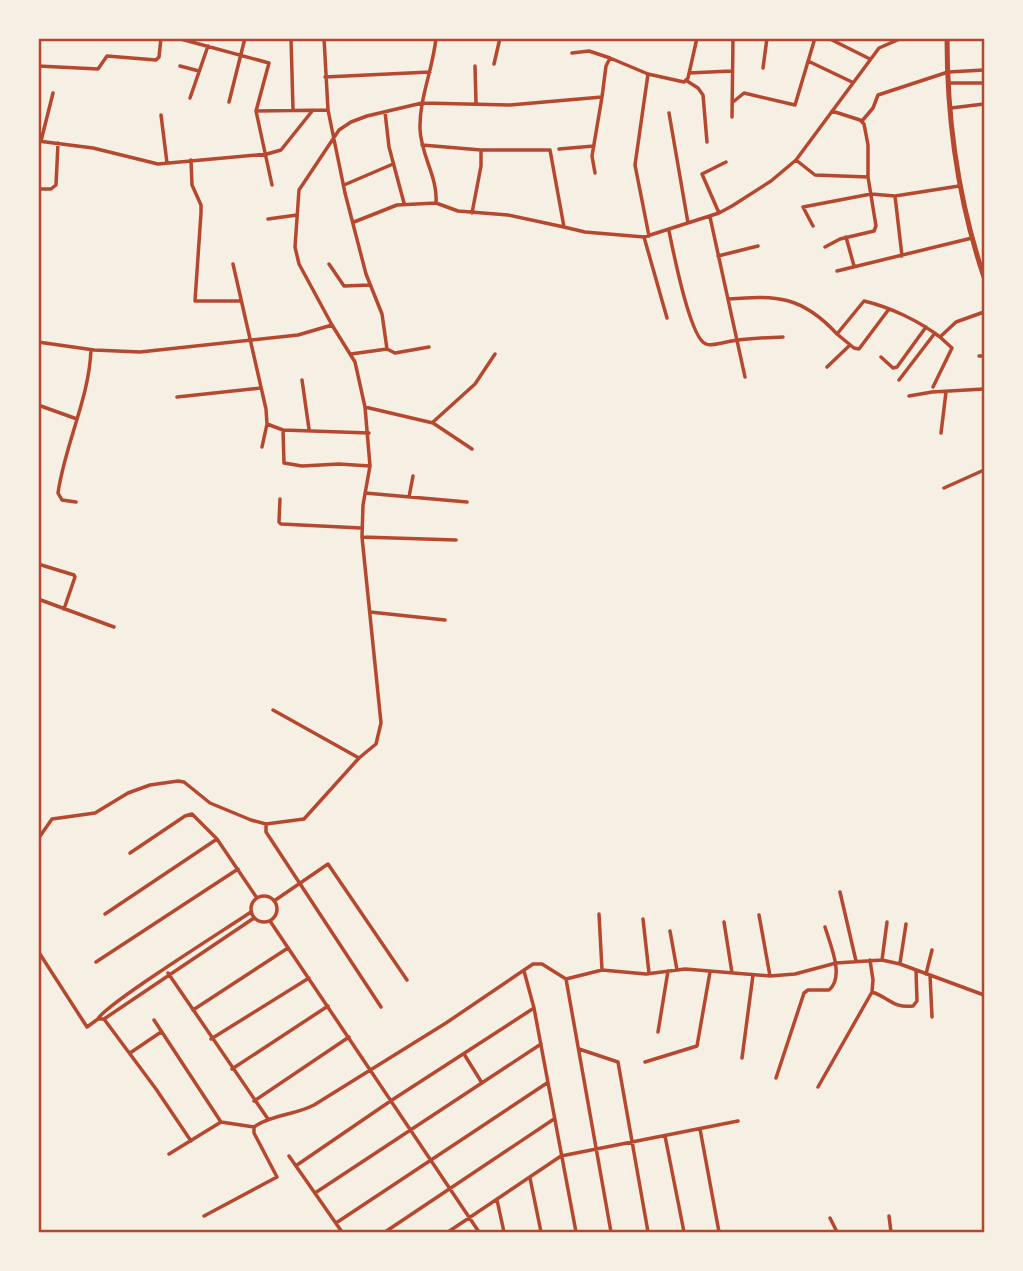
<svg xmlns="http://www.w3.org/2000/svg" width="1023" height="1271" font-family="Ubuntu,sans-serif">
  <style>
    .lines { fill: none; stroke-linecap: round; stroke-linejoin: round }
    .minor { stroke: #b5482f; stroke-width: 3.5 }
    .secondary { stroke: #b5482f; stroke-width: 5 }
    .neatline { fill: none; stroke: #b5482f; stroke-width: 2.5 }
  </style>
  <rect width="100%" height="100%" fill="#f6efe4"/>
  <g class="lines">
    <path class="minor" d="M177,38L269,63L256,111L272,185
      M291,38L293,109
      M324,38L328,110L345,193L366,274L382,314L387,349
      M436,38C433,69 419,99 420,129C421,156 438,177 436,203
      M828,38L870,59
      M572,53L589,51L610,58
      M808,61L852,82
      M494,64L500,38
      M38,66L98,69L107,56L156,60L159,57L161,38
      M180,66L199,71
      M475,66L476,103
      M763,68L767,38
      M689,73L731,71
      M648,74L635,165L649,236
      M325,77L430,72
      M687,81L698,88L703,95L707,142
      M949,83H984
      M190,98L208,46
      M229,102L245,38
      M733,102L744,93L795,105L815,38
      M951,108L984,104
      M256,111L328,110
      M385,112L389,147L404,203
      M669,113L688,223
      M161,115L167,163
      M732,117L733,38
      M862,121L873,108L878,95L948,72L984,70
      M38,141L93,148L158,164L267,154L281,150L313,110
      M41,141L53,93
      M422,145L481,150H550L564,227L585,232L644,237L719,213L732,206L771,181L796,160L879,48L902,38
      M559,149L594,146
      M191,160L192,185L201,205V213L195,301H240
      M796,160L815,175L868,177
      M595,173L592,156L602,97
      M344,185L393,164
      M38,189H51L56,185L58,143
      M895,196L902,256
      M472,213L481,166V150
      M719,213L702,174L726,162
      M710,217L745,377
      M268,219L297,215
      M354,222L397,205L436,203L458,211L508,215L564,227
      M813,226L803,207L871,194L895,196L959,186
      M669,231C673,250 690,339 706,344C711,346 717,344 722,343C742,338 762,338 783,337
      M644,237L667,318
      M846,237L854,266
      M825,247L840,239L874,231L876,226L868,177V145L864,124L860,120L832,111
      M718,256L758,246
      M233,264L266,409L267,424L262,447
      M329,264L344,286L370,285
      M837,271L972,238
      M728,299C777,295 802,296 837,334L864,301C890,307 919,321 940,337L956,322L984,312
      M837,334L854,348L859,349L889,309
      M38,342L94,350L140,352L298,335L332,325
      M351,354L387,349L395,353L429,347
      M979,356H984
      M881,357L893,368L897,367L926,327
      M827,367L850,345
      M302,380L309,429
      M899,380L935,333
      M933,387L952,348L940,337
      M909,396L932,392L984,389
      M177,397L261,388
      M38,405L77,419
      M365,407L433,423L472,449
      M433,422L475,384L495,354
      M267,424L283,430L369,433
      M283,430L284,463L302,466L339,464L370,466
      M941,433L946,392
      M944,488L984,470
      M365,493L467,502
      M409,497L413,476
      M280,499L279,522L281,524L361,528
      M76,502L62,500L58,493C65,444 89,399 91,350
      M362,537L456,540
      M38,564L74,575L75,577L64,609
      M38,599L114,627
      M370,612L445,620
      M273,710L359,758
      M266,824V832L381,1007
      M38,839L52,819L95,813L128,793L150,785L178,781L184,782L210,803L251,820L266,824L304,819L359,758L376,744L381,723L362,537L363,505L370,466L365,407L355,362L332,325L299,264L295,247L299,190L339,130L351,122L367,116L422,103L510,105L602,97L606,66L610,58L648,74L684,82L688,78L697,38
      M130,853L185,816L192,814L217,839L257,898
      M840,892L856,961
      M251 909a13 13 0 1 1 26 0a13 13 0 1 1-26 0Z
      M274,901L328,864L407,980
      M105,914L217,839
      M599,914L602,970
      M759,915L770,976
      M643,919L649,973
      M270,921L479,1232
      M724,922L732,973
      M670,931L677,970
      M38,951L87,1027L98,1019H104L254,918
      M882,960L887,922
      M96,962L238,869
      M900,963L906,924
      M524,971L534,1008L576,1232
      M168,973L268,1119
      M926,974L932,950
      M930,975L932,1017
      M566,979L602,970L646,974L685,969L770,976L795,974L836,963L882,960L900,964L984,995
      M566,979L611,1232
      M872,992C890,998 892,1008 913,1006L917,1001L916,970
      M193,1010L288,948
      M98,1019C104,1005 229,927 251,912
      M104,1019L156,1089L191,1141
      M154,1020L221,1122L169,1154
      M658,1032L668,971
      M211,1039L309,978
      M579,1049L618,1062L648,1232
      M130,1053L161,1032
      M464,1054L482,1083
      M742,1058L753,975
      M645,1062L697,1046L710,972
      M232,1069L328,1006
      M776,1078L804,993L808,990H829C845,977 830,944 825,927
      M818,1087L872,992L873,980L870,960
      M254,1101L349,1037
      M221,1122L254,1127
      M700,1129L719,1232
      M665,1136L684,1232
      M289,1156L342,1232
      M297,1165L392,1100L534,1008
      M530,1178L541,1232
      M315,1193L541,1044
      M497,1200L504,1232
      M204,1216L277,1177L254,1133V1127L257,1125C275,1114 295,1115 314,1105L446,1023L533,964H542L566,979
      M889,1216L891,1232
      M830,1218L837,1232
      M336,1223L547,1083
      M385,1232L554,1119
      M448,1232L561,1156L738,1121"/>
    <path class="secondary" d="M947,38C947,119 958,200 984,277"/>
  </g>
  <rect width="1023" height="1271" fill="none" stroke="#f6efe4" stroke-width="80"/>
  <rect x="40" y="40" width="943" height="1191" class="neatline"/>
</svg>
